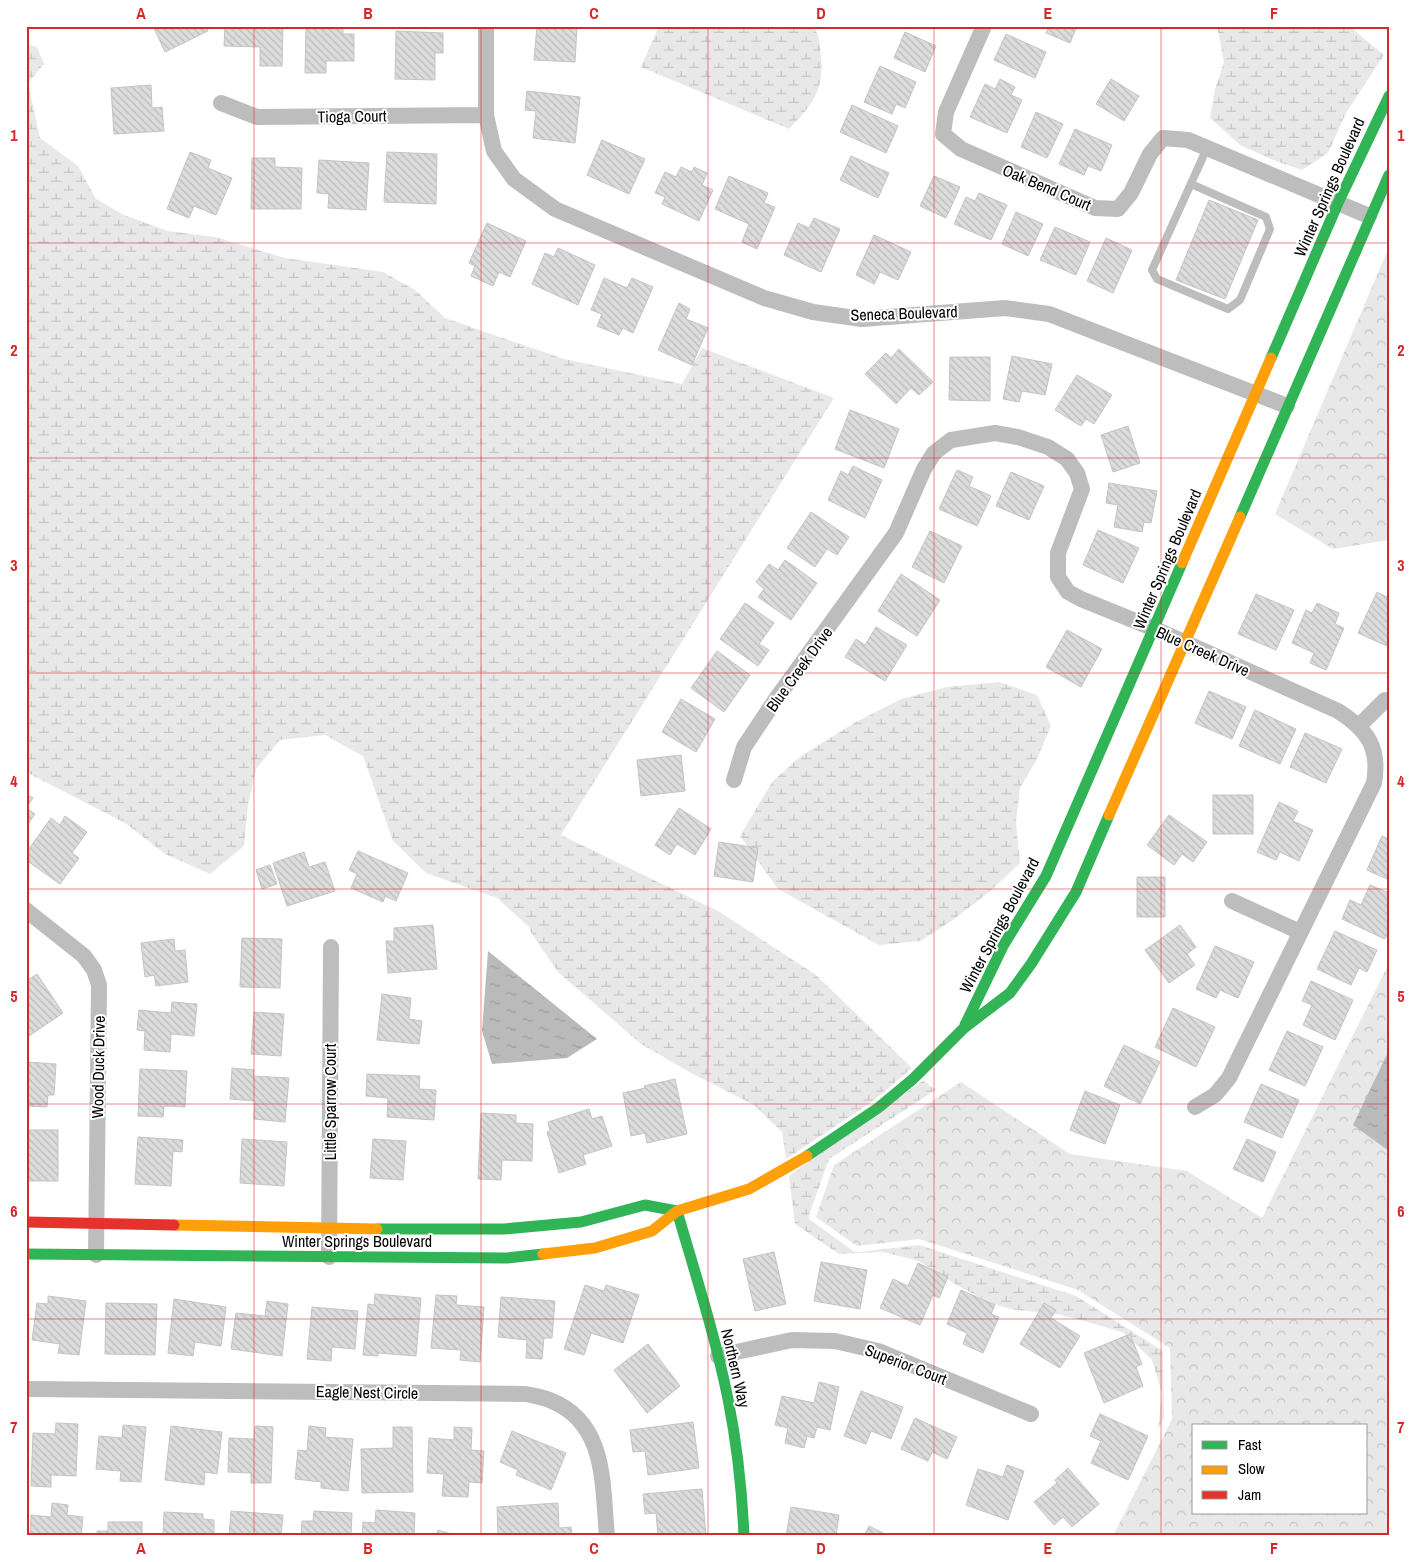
<svg xmlns="http://www.w3.org/2000/svg" width="1415" height="1562" font-family="'Archivo Narrow',sans-serif">
  <style>
    .forest { fill: url(#forest-crowns); fill-rule: evenodd }
    .wetland { fill: url(#wetland-marsh) }
    .water { fill: url(#water-ripples) }
    .building { fill: url(#building-back-hatch); stroke: #c4c4c4 }
    .lines { fill: none; stroke-linecap: round; stroke-linejoin: round }
    .lane { stroke: #bdbdbd; stroke-width: 8 }
    .street { stroke: #bdbdbd; stroke-width: 16 }
    .fast { stroke: #30b455; stroke-width: 11 }
    .slow { stroke: #ff9f0a; stroke-width: 11 }
    .jam { stroke: #e5322d; stroke-width: 11 }
    .grid { fill: none; stroke: #d62828; stroke-width: 1; stroke-opacity: 0.55 }
    .labels { text-anchor: middle; stroke-width: 4; stroke-linejoin: round; paint-order: stroke }
    .street-label { font-size: 16px; fill: #000; stroke: #fff }
    .neatline { fill: none; stroke: #d62828; stroke-width: 2 }
    .grid-label { font-size: 16px; text-anchor: middle; font-weight: bold; fill: #d62828 }
  </style>
  <defs>
    <pattern id="forest-crowns" width="20" height="18" patternUnits="userSpaceOnUse" patternTransform="scale(1.25)"><rect width="20" height="18" fill="#e8e8e8"/><path d="M2 6a3 3 0 1 1 6 0M12 15a3 3 0 1 1 6 0" fill="none" stroke="#c5c5c5"/></pattern>
    <pattern id="wetland-marsh" width="20" height="14" patternUnits="userSpaceOnUse" patternTransform="scale(1.25)"><rect width="20" height="14" fill="#e8e8e8"/><path d="M1 5h8M5 5V1M11 12h8M15 12V8" fill="none" stroke="#c5c5c5"/></pattern>
    <pattern id="water-ripples" width="26" height="14" patternUnits="userSpaceOnUse" patternTransform="scale(1.25)"><rect width="26" height="14" fill="#bababa"/><path d="M2 4q2-2 4 0t4 0M15 11q2-2 4 0t4 0" fill="none" stroke="#9e9e9e"/></pattern>
    <pattern id="building-back-hatch" width="6" height="6" patternUnits="userSpaceOnUse" patternTransform="scale(1.25)"><rect width="6" height="6" fill="#dcdcdc"/><path d="M-1 5l2 2M0 0l6 6M5-1l2 2" fill="none" stroke="#bbb"/></pattern>
  </defs>
  <rect width="100%" height="100%" fill="#fff"/>
  <path class="forest" d="M1389,247V540L1333,549L1275,514Z
    M1389,963V1536H1113L1172,1419L1170,1348L1078,1290L919,1239L857,1246L816,1217L834,1165L961,1082L1070,1154L1187,1171L1262,1218ZM1194,1426H1366V1513H1194Z"/>
  <path class="wetland" d="M659,26L814,27C820,37 820,45 821,57C824,92 812,105 789,129L641,67Z
    M1217,26H1293L1296,28L1308,26H1349L1384,55L1346,113L1328,153L1302,170L1273,160L1240,145L1210,118L1215,89L1224,62Z
    M26,44L37,47L44,64L28,83L40,138L78,166L96,199L124,215L168,231L215,237L285,258L383,272L415,290L445,318L564,359L682,384L702,348L834,398L561,835L718,911L816,975L912,1068L873,1101L786,1159L782,1132L754,1105L693,1074L641,1044L558,972L532,934L528,926L497,898L426,873L393,841L363,756L325,735L280,740L256,769L248,805L244,846L210,874L165,854L125,823L26,772Z
    M999,682L1037,695L1051,726L1037,759L1020,788L1016,822L1020,863L988,893L950,922L920,941L879,945L778,889L740,836L772,782L801,756L856,722L901,699L947,687Z
    M924,1080L931,1087L937,1089L829,1159L809,1215V1219L853,1251L859,1252L919,1245L1076,1296L1163,1351L1164,1417L1158,1430L1162,1393L1152,1360L1124,1333L1092,1323L1057,1314L1015,1310L990,1303L955,1284L919,1261L883,1252L839,1254L795,1224L789,1176Z"/>
  <path class="water" d="M488,951L597,1039L567,1058L492,1064L482,1031Z
    M1389,1050V1151L1353,1125Z"/>
  <path class="building" d="M153,26H206L208,31L165,52Z
    M225,26H283L282,66H260V47L224,46Z
    M306,26H343V34H354V61H326V73H305Z
    M537,26H577L575,62L534,60Z
    M1049,26H1077L1070,43L1046,33Z
    M396,31L443,33V53H435V80L395,79Z
    M905,32L936,46L925,72L894,58Z
    M1006,34L1046,52L1035,78L994,60Z
    M880,66L916,82L905,108L896,104L892,114L864,102Z
    M1000,79L1015,87L1011,95L1022,100L1007,133L970,117L985,84L995,89Z
    M1111,79L1139,96L1124,121L1096,104Z
    M151,85L152,108L162,107L164,131L114,134L111,88Z
    M527,91L580,97L575,143L533,138L536,111L525,110Z
    M852,105L898,126L886,153L840,132Z
    M1036,112L1063,124L1047,158L1021,147Z
    M1075,129L1112,145L1101,171L1088,166L1084,175L1059,164Z
    M602,140L645,159L629,194L587,175Z
    M190,152L211,160L208,168L232,178L216,215L194,206L189,218L167,209Z
    M387,152L437,154L436,204L384,202Z
    M851,156L889,173L878,198L840,180Z
    M252,158H275V167L302,168L301,209H251Z
    M319,160L369,163L366,210L328,208L329,194L317,193Z
    M681,167L692,172L694,167L707,173L702,185L713,190L699,221L662,204L665,197L655,193L665,172L676,177Z
    M729,176L768,193L764,203L775,207L757,249L742,242L749,224L715,209Z
    M934,176L960,187L946,218L920,206Z
    M979,193L1007,205L991,240L954,224L966,197L975,201Z
    M1209,200L1258,220L1225,299L1176,280Z
    M1016,212L1043,224L1028,256L1002,244Z
    M814,218L840,229L821,272L784,255L798,223L809,228Z
    M487,223L526,241L510,277L499,272L493,286L471,276L475,266L469,263Z
    M1055,227L1090,242L1076,275L1040,260Z
    M874,235L911,252L898,280L880,272L874,284L856,275Z
    M1106,238L1132,250L1113,293L1087,281Z
    M558,248L595,265L578,305L532,284L545,253L554,257Z
    M604,278L627,288L632,278L653,287L633,333L623,328L619,335L597,326L602,314L591,310Z
    M679,303L690,309L686,319L708,328L692,365L658,350Z
    M899,349L933,382L919,395L911,388L896,404L865,374L886,353L891,358Z
    M1012,356L1052,364L1045,395L1022,391L1019,402L1003,399Z
    M950,357H990V401L949,400Z
    M1077,375L1112,395L1094,424L1086,419L1081,426L1055,410Z
    M850,410L899,429L884,468L835,449Z
    M1128,426L1140,463L1113,472L1101,435Z
    M853,466L882,480L865,518L828,500L841,471L848,475Z
    M957,470L973,477L969,486L991,496L977,526L939,509Z
    M1011,472L1044,486L1029,520L996,506Z
    M1109,483L1157,491L1151,523L1144,522L1142,532L1114,527L1118,505L1106,503Z
    M811,512L849,537L837,555L827,549L815,567L787,548Z
    M1098,530L1139,548L1123,583L1083,565Z
    M930,531L962,546L944,583L912,567Z
    M785,560L817,583L791,620L758,597L764,589L756,582L769,564L778,570Z
    M901,574L940,600L917,636L878,611Z
    M1377,592L1389,598V647L1358,633Z
    M1256,594L1294,610L1276,650L1238,634Z
    M745,603L774,623L759,644L769,650L758,666L720,639Z
    M1317,603L1339,613L1335,624L1344,628L1326,670L1310,663L1314,653L1292,643L1306,610L1312,613Z
    M876,627L907,645L885,681L845,657L856,639L865,645Z
    M1067,630L1102,649L1081,687L1046,667Z
    M717,651L750,675L724,712L691,688Z
    M1209,691L1246,707L1232,739L1195,723Z
    M681,699L715,719L696,752L662,732Z
    M1255,710L1296,729L1280,764L1239,746Z
    M1305,733L1342,749L1326,783L1290,767Z
    M681,755L685,791L641,796L637,760Z
    M26,794L33,798L26,808Z
    M1213,795H1253V834H1213Z
    M1279,802L1298,811L1293,821L1313,830L1299,861L1280,852L1276,860L1257,852Z
    M26,808L35,814L26,827Z
    M679,808L711,829L695,855L677,844L670,855L655,845Z
    M1169,815L1207,842L1193,862L1182,854L1174,865L1147,845Z
    M65,816L87,832L72,853L79,858L60,884L26,860V853L51,818L60,825Z
    M1382,836L1389,839V880L1367,870Z
    M719,842L758,848L753,882L714,876Z
    M358,851L408,873L396,901L385,896L383,902L351,888L357,874L349,870Z
    M304,852L309,867L325,862L335,891L287,906L273,863Z
    M270,865L277,884L262,889L256,870Z
    M1137,877H1165V917H1137Z
    M1370,885L1389,893V930L1385,939L1342,919L1350,900L1361,905Z
    M433,925L437,969L388,973L386,941H394V928Z
    M1180,925L1196,947L1187,954L1195,965L1169,983L1145,950Z
    M1335,931L1377,950L1367,972L1359,968L1351,985L1317,969Z
    M242,938L282,939L280,988L240,987Z
    M174,939L175,951L185,950L188,982L156,986L154,975L145,977L141,943Z
    M1215,946L1254,962L1238,998L1220,990L1216,998L1196,989Z
    M37,974L63,1013L26,1038V981Z
    M1311,981L1353,1000L1335,1040L1303,1025L1312,1005L1302,1001Z
    M382,994L411,998L409,1019L422,1021L419,1044L377,1040Z
    M172,1002L197,1004L194,1036L171,1034L170,1052L144,1050L145,1031L137,1030L139,1010L171,1013Z
    M1173,1008L1215,1027L1196,1067L1155,1047Z
    M254,1012L284,1014L281,1056L251,1054Z
    M1287,1031L1323,1047L1305,1086L1269,1070Z
    M1124,1045L1160,1062L1140,1104L1104,1086Z
    M26,1062L56,1064L54,1095H48L47,1107L26,1106Z
    M232,1068L254,1070L253,1076L289,1078L285,1122L254,1119L255,1101L230,1099Z
    M140,1069L187,1071L185,1107L164,1106L163,1117L138,1116Z
    M367,1074L420,1076L419,1089L436,1090L434,1120L387,1117L388,1098L366,1096Z
    M675,1079L687,1134L647,1143L645,1133L631,1136L623,1093L645,1088L644,1086Z
    M1261,1084L1299,1100L1282,1138L1244,1122Z
    M1085,1091L1120,1105L1105,1144L1070,1130Z
    M589,1109L592,1119L602,1116L612,1146L583,1155L586,1164L559,1173L547,1132L550,1131L548,1122Z
    M481,1113L516,1115V1123L533,1124L532,1161L502,1160L501,1180L478,1179Z
    M26,1130H58V1181H26Z
    M138,1137L183,1140L182,1152L173,1151L171,1186L135,1184Z
    M242,1139L287,1142L284,1186L240,1183Z
    M373,1139L406,1141L403,1180L370,1178Z
    M1247,1139L1276,1152L1263,1182L1233,1169Z
    M774,1252L786,1304L755,1311L743,1259Z
    M821,1262L867,1270L860,1309L814,1301Z
    M918,1263L948,1277L939,1298L933,1295L920,1325L880,1308L893,1279L908,1286Z
    M585,1285L604,1291L606,1285L639,1295L623,1343L591,1333L584,1355L564,1349Z
    M961,1290L995,1305L991,1314L999,1317L983,1353L963,1344L967,1333L947,1324Z
    M375,1294L421,1298L416,1356L378,1353V1356L363,1355L368,1304L374,1305Z
    M436,1295L457,1296L456,1305L484,1307L480,1362L460,1360L461,1350L431,1348Z
    M48,1296L86,1301L79,1355L58,1353L60,1344L32,1340L37,1303L48,1304Z
    M501,1297L555,1301L552,1338H544L542,1359L526,1358L527,1340L498,1337Z
    M174,1299L226,1307L221,1346L195,1342L193,1356L168,1353Z
    M267,1301L288,1304L282,1356L231,1349L236,1313L265,1316Z
    M106,1303L157,1304L155,1355L105,1354Z
    M1044,1303L1056,1310L1051,1318L1080,1336L1060,1368L1020,1344Z
    M312,1307L358,1311L355,1349L332,1347L331,1361L307,1359Z
    M1130,1334L1142,1364L1136,1367L1143,1386L1104,1403L1084,1353Z
    M648,1344L680,1386L647,1413L614,1370Z
    M819,1382L839,1387L830,1430L817,1427L814,1438L807,1436L804,1448L785,1443L788,1428L775,1425L782,1396L814,1403Z
    M861,1391L903,1407L891,1439L871,1431L866,1444L844,1436Z
    M1100,1414L1148,1436L1128,1480L1091,1463L1101,1441L1090,1436Z
    M915,1418L957,1437L947,1459L932,1452L928,1461L901,1449Z
    M693,1422L699,1468L648,1475L645,1451L633,1452L630,1430Z
    M56,1423L78,1424L76,1476L51,1475V1487L31,1486L33,1433L55,1434Z
    M123,1425L146,1427L141,1482L120,1481L121,1471L96,1469L99,1436L122,1438Z
    M171,1426L222,1432L217,1474L205,1472L204,1485L165,1480Z
    M255,1426L273,1427L271,1483H251V1473L228,1472L229,1438L254,1439Z
    M309,1426L326,1428L325,1437L353,1439L348,1491L321,1488V1482L295,1479L298,1450L307,1451Z
    M393,1427H412L413,1492L362,1493L361,1449L393,1448Z
    M454,1427L472,1428L471,1450L484,1451L482,1483L469,1482L468,1497L442,1496L444,1474L427,1473L429,1438L454,1440Z
    M512,1431L566,1453L551,1490L516,1475L518,1470L500,1462Z
    M1007,1465L1024,1471L1008,1520L966,1505L978,1469L1003,1477Z
    M1068,1468L1099,1504L1072,1527L1063,1517L1054,1525L1034,1502L1057,1483L1055,1480Z
    M702,1489L706,1536H658L656,1513L645,1514L643,1494Z
    M52,1503L68,1505L67,1515L83,1517L81,1536H30L31,1515L51,1517Z
    M558,1503L559,1528L571,1527L572,1536H515V1533L498,1534L497,1507Z
    M791,1507L839,1515L836,1536H786Z
    M376,1510L415,1513L414,1536H362L363,1522L375,1523Z
    M231,1511L283,1515L281,1536H229Z
    M314,1511L352,1513L351,1536H301L302,1521H313Z
    M164,1512L203,1514V1519L214,1520V1536H163Z
    M108,1522H142V1536H97V1531H108Z
    M869,1526L889,1536H864Z
    M438,1530L458,1536H436Z"/>
  <g class="lines">
    <path class="lane" d="M1191,184L1266,217L1270,229L1240,300L1228,309L1157,279L1152,270L1207,148"/>
    <path class="street" d="M486,26V115L494,151L514,179L555,209L764,298L813,312L862,319L1005,308L1049,314L1287,406
      M984,26L946,112L943,134L961,149L1095,208L1118,209L1131,193L1150,154L1163,138L1188,140L1369,216
      M221,103L257,117L486,115
      M1359,726L1385,700
      M734,780L744,747L776,699L896,533L924,469L934,453L951,440L995,433L1018,437L1048,447L1067,459L1077,473L1082,489L1058,553V577L1068,592L1081,599L1155,629L1338,711C1368,730 1380,748 1374,783L1229,1078L1215,1095L1195,1107
      M1232,901L1300,932
      M26,910L84,956L94,970L99,985L96,1255
      M329,1257L331,947
      M718,1356L792,1340L835,1341L878,1351L1031,1414
      M26,1389L526,1394C535,1396 544,1397 552,1401C607,1424 602,1485 607,1536"/>
    <path class="fast" d="M1271,358L1338,203L1389,96
      M1240,517L1389,175
      M965,1025L1003,946L1046,876L1182,563
      M807,1156L878,1108L913,1079L964,1028L1010,993L1031,964L1076,892L1109,815
      M677,1211C695,1273 715,1335 728,1399C737,1444 742,1490 744,1536
      M377,1229H504L581,1222L645,1205L677,1211
      M26,1254L507,1258L543,1254"/>
    <path class="slow" d="M1182,563L1271,358
      M1109,815L1240,517
      M174,1225L377,1229
      M543,1254L595,1248L652,1231L677,1211L749,1189L807,1156"/>
    <path class="jam" d="M26,1222L174,1225"/>
  </g>
  <path class="grid" d="M254,26V1536M481,26V1536M708,26V1536M934,26V1536M1161,26V1536M26,243H1389M26,458H1389M26,673H1389M26,889H1389M26,1104H1389M26,1319H1389"/>
  <g class="labels">
    <g class="street-label">
      <text transform="translate(352 116) rotate(-1)" y="6">Tioga Court</text>
      <text transform="translate(1047 187) rotate(23)" y="6">Oak Bend Court</text>
      <text transform="translate(1329 187) rotate(-66)" y="6">Winter Springs Boulevard</text>
      <text transform="translate(904 313) rotate(-2)" y="6">Seneca Boulevard</text>
      <text transform="translate(1167 559) rotate(-67)" y="6">Winter Springs Boulevard</text>
      <text transform="translate(1203 651) rotate(24)" y="6">Blue Creek Drive</text>
      <text transform="translate(799 669) rotate(-54)" y="6">Blue Creek Drive</text>
      <text transform="translate(999 925) rotate(-62)" y="6">Winter Springs Boulevard</text>
      <text transform="translate(98 1067) rotate(-89)" y="6">Wood Duck Drive</text>
      <text transform="translate(330 1102) rotate(-90)" y="6">Little Sparrow Court</text>
      <text x="357" y="1247">Winter Springs Boulevard</text>
      <text transform="translate(906 1364) rotate(21)" y="6">Superior Court</text>
      <text transform="translate(736 1368) rotate(77)" y="6">Northern Way</text>
      <text transform="translate(367 1392) rotate(1)" y="6">Eagle Nest Circle</text>
    </g>
  </g>
  <rect width="1415" height="1562" fill="none" stroke="#ffffff" stroke-width="55"/>
  <rect x="1192" y="1424" width="175" height="90" fill="#ffffff" stroke="#999999"/>
  <rect x="1202" y="1441" width="25" height="8" fill="#30b455" stroke="#999999"/>
  <text x="1238" y="1450" font-size="15" fill="#000000">Fast</text>
  <rect x="1202" y="1466" width="25" height="8" fill="#ff9f0a" stroke="#999999"/>
  <text x="1238" y="1474" font-size="15" fill="#000000">Slow</text>
  <rect x="1202" y="1491" width="25" height="8" fill="#e5322d" stroke="#999999"/>
  <text x="1238" y="1500" font-size="15" fill="#000000">Jam</text>
  <rect x="28" y="28" width="1360" height="1506" class="neatline"/>
  <g class="grid-label">
    <text x="141" y="19">A</text>
    <text x="368" y="19">B</text>
    <text x="594" y="19">C</text>
    <text x="821" y="19">D</text>
    <text x="1048" y="19">E</text>
    <text x="1274" y="19">F</text>
    <text x="14" y="141">1</text>
    <text x="1401" y="141">1</text>
    <text x="14" y="356">2</text>
    <text x="1401" y="356">2</text>
    <text x="14" y="571">3</text>
    <text x="1401" y="571">3</text>
    <text x="14" y="787">4</text>
    <text x="1401" y="787">4</text>
    <text x="14" y="1002">5</text>
    <text x="1401" y="1002">5</text>
    <text x="14" y="1217">6</text>
    <text x="1401" y="1217">6</text>
    <text x="14" y="1433">7</text>
    <text x="1401" y="1433">7</text>
    <text x="141" y="1554">A</text>
    <text x="368" y="1554">B</text>
    <text x="594" y="1554">C</text>
    <text x="821" y="1554">D</text>
    <text x="1048" y="1554">E</text>
    <text x="1274" y="1554">F</text>
  </g>
</svg>
